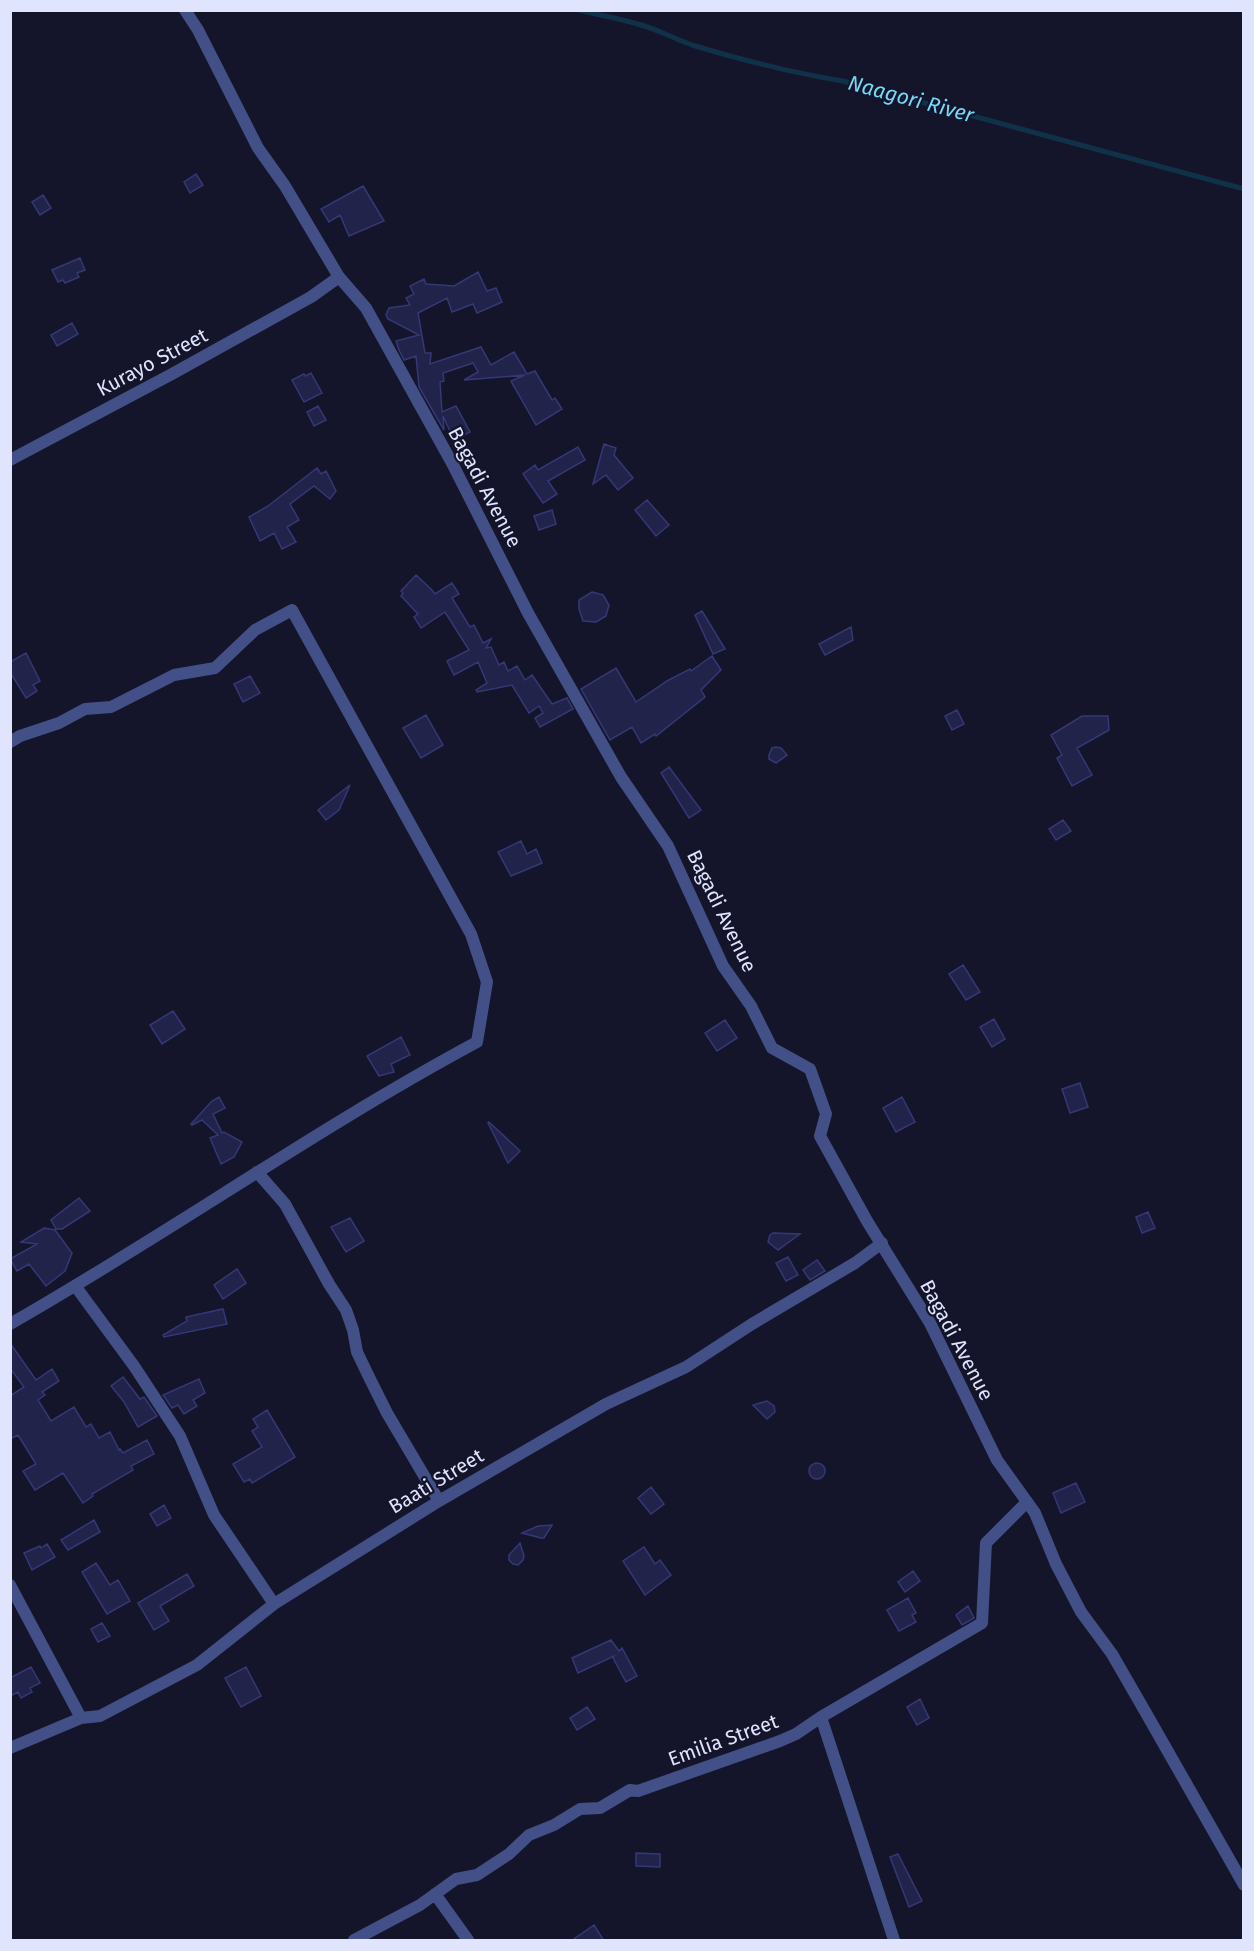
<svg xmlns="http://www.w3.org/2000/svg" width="1254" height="1951" font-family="'Fira Sans',sans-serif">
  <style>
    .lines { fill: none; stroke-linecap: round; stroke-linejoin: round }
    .stream { stroke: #103248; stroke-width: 5 }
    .building { fill: #21234b; stroke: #353875; stroke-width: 1.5 }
    .minor { stroke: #425087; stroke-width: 12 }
    .tertiary { stroke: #425087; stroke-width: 12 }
    .labels { text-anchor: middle; stroke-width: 4.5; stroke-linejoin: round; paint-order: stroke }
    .street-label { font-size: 20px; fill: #e0e4fd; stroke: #14152b }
    .water-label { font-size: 21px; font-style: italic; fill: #76d9f5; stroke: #14152b }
  </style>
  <rect width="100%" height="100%" fill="#14152b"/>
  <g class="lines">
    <path class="stream" d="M579,10C599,15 621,19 641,25C659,30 675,39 692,45C742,60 792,73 843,81L1244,189"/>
  </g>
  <path class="building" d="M196,174L203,185L190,193L184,182Z
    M363,186L384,221L349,236L340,215L329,222L321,209Z
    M43,195L51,208L40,215L32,202Z
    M80,258L85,270L77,273L79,277L65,283L63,280L58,282L52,270Z
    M478,272L487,291L496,288L502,302L477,313L473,304L452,312L447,298L418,313L425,353H431L430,364L481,347L491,365L514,352L527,374L535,371L552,400L555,398L562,409L536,425L511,381L525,375L464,380L478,372L473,363L443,373L444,381L440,382L442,412L456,406L470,432L454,440L443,416L444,430L419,387L416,356L404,360L399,350L396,341L419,335L388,319L386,315L389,308L410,305L406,298L414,294L410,286L424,279L426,284L454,286Z
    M72,323L78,334L57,346L51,335Z
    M311,373L322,393L304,402L292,380L304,374L306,376Z
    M318,406L326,420L314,426L307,412Z
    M604,444L616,448L614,455L633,478L618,490L606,475L593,484Z
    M578,447L585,460L548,481L557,494L543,503L523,474L535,465L538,470Z
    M317,468L321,474L326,471L336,491L330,499L314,486L290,504L299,520L287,527L296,542L282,549L274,533L260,541L249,517L268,506Z
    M647,500L669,525L656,536L635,510Z
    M552,510L556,524L539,530L534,516Z
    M416,575L431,589L435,594L452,583L459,594L452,598L470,627L474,625L483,643L491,639L486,648L491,647L499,665L504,662L508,671L517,666L525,680L532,675L552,704L567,698L573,709L540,727L535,718L543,713L539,706L529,713L512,685L477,692L476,690L487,683L478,662L454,675L447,661L469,650L445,612L421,628L414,617L418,614L401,596L403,593L401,591Z
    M592,592L603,595L609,605L606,616L596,622L583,621L579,609V600Z
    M702,611L725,649L713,654L695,615Z
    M851,627L853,640L825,655L819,644Z
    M26,653L40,681L33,685L37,691L26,698L10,672V662Z
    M712,656L721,670L701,690L705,697L656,736L655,734L641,743L632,727L610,740L581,689L616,668L636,702L667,681L690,669L691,671Z
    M250,676L260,693L243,702L234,684Z
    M957,710L964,724L952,730L945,716Z
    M426,715L443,745L421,758L403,728Z
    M1082,716H1108L1109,730L1077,748L1092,775L1072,786L1057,758L1062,755L1051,735Z
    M776,747L781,748L787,755L776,763L769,759V755L772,748Z
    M669,767L701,810L689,818L661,773Z
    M350,785L339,810L326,820L318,810Z
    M1063,820L1071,831L1056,840L1049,829Z
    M521,841L527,854L536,849L542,863L511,876L498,852Z
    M963,965L980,992L966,1000L949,974Z
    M173,1011L185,1029L162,1044L150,1025Z
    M994,1019L1005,1039L992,1047L980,1027Z
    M725,1020L737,1038L717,1051L705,1033Z
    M401,1037L410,1055L391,1064L394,1072L379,1076L367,1056Z
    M1080,1083L1088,1107L1070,1113L1062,1089Z
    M219,1097L225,1108L213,1114L222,1133L224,1132L242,1142L234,1157L221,1164L210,1138L218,1135L202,1120L192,1125L191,1124L212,1101Z
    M902,1097L915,1122L896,1132L883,1108Z
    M489,1122L520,1151L508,1163L488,1123Z
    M79,1198L90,1211L62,1229H56L51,1220Z
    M1148,1212L1155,1228L1142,1233L1136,1217Z
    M350,1218L364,1241L346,1252L331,1227Z
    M44,1228L55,1230L72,1253L65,1271L46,1286L29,1264L17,1271L10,1259L37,1244L21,1242Z
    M773,1233L800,1234L778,1250L768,1242L770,1235Z
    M788,1257L798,1275L786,1281L776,1263Z
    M817,1260L825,1271L810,1280L803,1270Z
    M237,1269L246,1283L223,1299L214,1285Z
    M223,1309L227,1324L164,1337L163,1335L187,1321L186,1317Z
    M10,1343L36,1380L52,1369L59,1381L42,1392L45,1395L38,1400L51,1421L74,1407L86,1427L91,1424L99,1438L110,1432L119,1450L120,1449L123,1453L147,1440L154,1454L131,1466L133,1470L92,1494L93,1496L83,1503L63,1473L35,1490L23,1471L36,1464L18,1435L10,1439V1396L24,1387L10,1368Z
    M123,1377L140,1399L144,1397L157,1416L138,1427L124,1402L111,1386Z
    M199,1379L205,1393L193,1400L197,1406L184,1414L178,1405L172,1408L163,1395Z
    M767,1401L774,1406L775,1412L767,1419L753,1405Z
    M267,1410L295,1457L252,1483L250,1479L244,1482L233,1464L262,1447L252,1431L258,1427L253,1419Z
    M809 1471a8 8 0 1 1 16 0a8 8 0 1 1-16 0Z
    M1076,1483L1085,1502L1061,1513L1053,1493Z
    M651,1487L664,1504L651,1514L638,1498Z
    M164,1505L171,1518L157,1526L150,1514Z
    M94,1520L100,1532L68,1550L61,1540Z
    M552,1525L544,1538H541L522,1533L538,1526Z
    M520,1543L524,1556L523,1560L518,1565L513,1564L509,1560V1555Z
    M47,1544L55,1557L32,1570L24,1553L40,1546L41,1548Z
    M644,1547L655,1564L660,1560L671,1575L645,1595L623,1561Z
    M96,1563L110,1585L118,1580L130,1601L107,1614L82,1572Z
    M913,1571L920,1581L905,1592L898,1582Z
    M187,1574L194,1586L160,1606L169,1621L154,1630L138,1603Z
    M908,1598L916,1613L912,1615L916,1622L899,1631L887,1610Z
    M968,1606L974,1618L962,1625L956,1615Z
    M102,1623L110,1636L98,1642L91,1629Z
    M611,1640L619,1651L622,1648L637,1676L626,1682L613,1658L614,1656L578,1673L572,1658Z
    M31,1667L40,1683L30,1688L32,1692L21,1698L18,1692L10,1696V1678Z
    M246,1667L261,1696L241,1707L225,1678Z
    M920,1699L929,1718L917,1725L907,1707Z
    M587,1707L595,1719L577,1730L570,1718Z
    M636,1853L660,1854V1867L636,1866Z
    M898,1854L922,1901L909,1907L890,1857Z
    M594,1925L604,1941H571Z"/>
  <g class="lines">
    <path class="minor" d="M10,460L172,374L311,297L339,277
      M10,742L20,736L59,723L85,709L111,707L174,675L215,668L255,630L292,610L471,934L487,982L477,1042C317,1128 168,1234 10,1324
      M257,1172L285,1204L329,1284L346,1310L353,1330L357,1352L369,1377L387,1413L439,1501
      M76,1287L134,1366L180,1436L214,1515L274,1604
      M10,1585L81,1718
      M821,1717L894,1940
      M10,1748L81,1718L100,1716L197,1665L274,1604L439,1501L606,1404L686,1367L752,1324L855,1263L882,1243
      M435,1894L468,1940
      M354,1940L420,1905L456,1879L477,1875L509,1854L529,1835L554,1825L580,1809L600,1808L630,1790L638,1791L780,1741L796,1734L821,1717L982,1623L986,1543L1027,1502"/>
    <path class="tertiary" d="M185,10L198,30L258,148L285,186L339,277L366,308L452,463L528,613L621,777L668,846L723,966L751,1006L772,1048L810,1069L826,1114L820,1136L867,1221L930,1323L997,1460L1035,1513L1056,1564L1081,1612L1112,1654L1146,1713L1244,1885"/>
  </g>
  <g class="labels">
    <g class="street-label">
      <text transform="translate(152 362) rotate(-28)" y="7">Kurayo Street</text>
      <text transform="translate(485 487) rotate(62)" y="7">Bagadi Avenue</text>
      <text transform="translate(722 911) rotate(64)" y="7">Bagadi Avenue</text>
      <text transform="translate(957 1340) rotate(62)" y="7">Bagadi Avenue</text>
      <text transform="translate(436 1481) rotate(-31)" y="7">Baati Street</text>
      <text transform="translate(723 1740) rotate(-20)" y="7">Emilia Street</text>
    </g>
    <g class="water-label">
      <text transform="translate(911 99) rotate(15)" y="7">Naagori River</text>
    </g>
  </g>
  <rect width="1254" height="1951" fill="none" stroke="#e0e4fd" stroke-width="24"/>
</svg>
